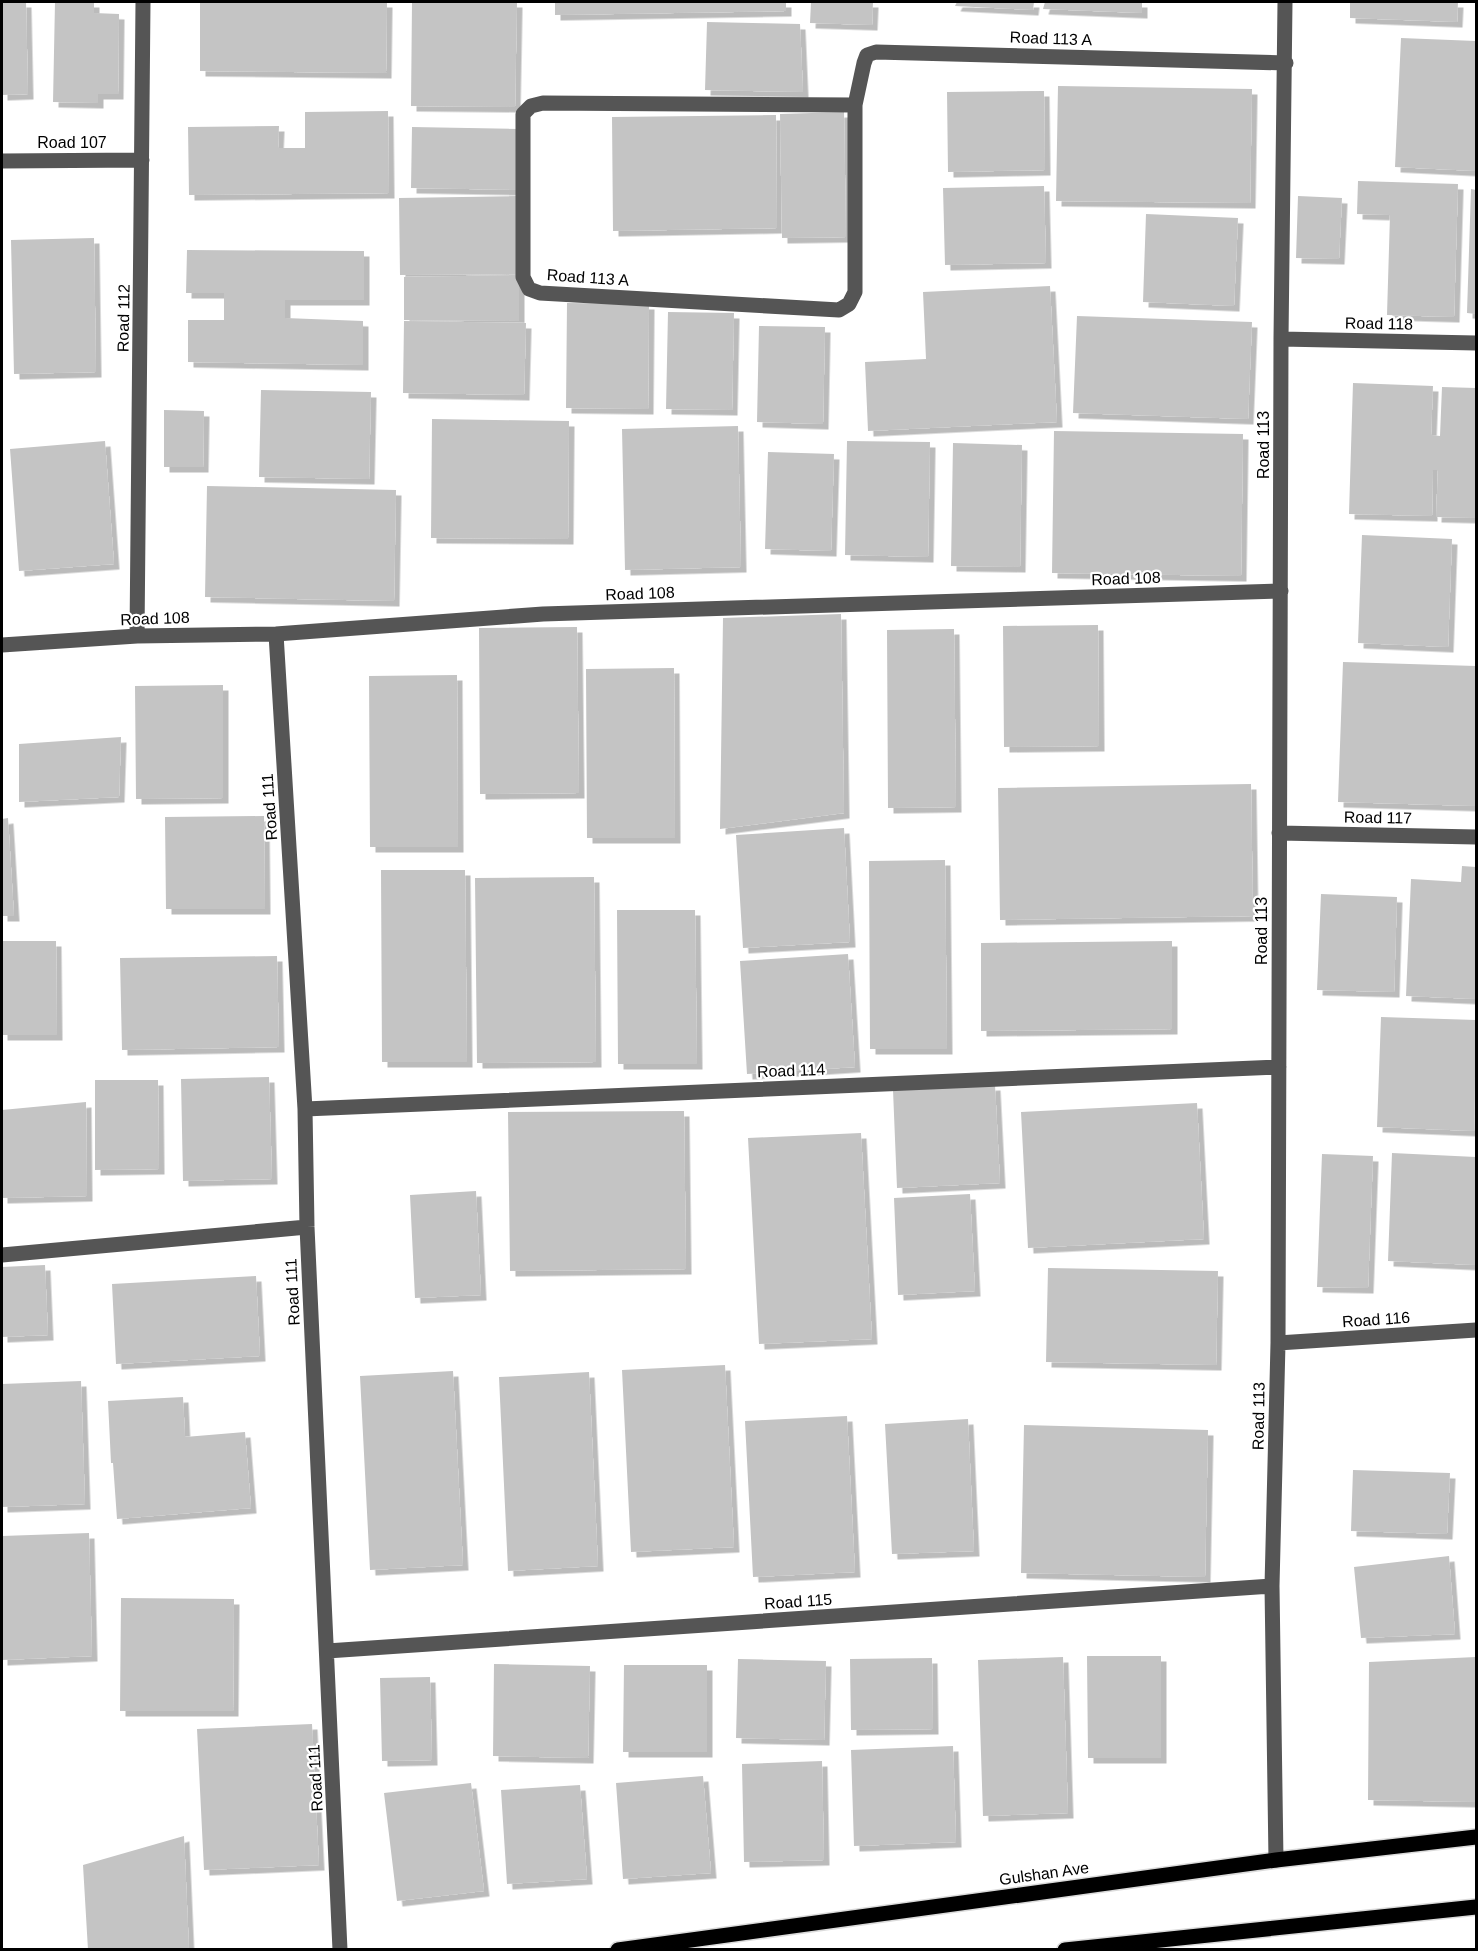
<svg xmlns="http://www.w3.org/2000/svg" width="1478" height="1951" font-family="Helvetica,sans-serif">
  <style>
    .building { fill: #c4c4c4; filter: url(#shadow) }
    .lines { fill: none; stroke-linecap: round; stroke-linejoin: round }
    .major-casing { stroke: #dbdbdb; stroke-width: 18 }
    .minor { stroke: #555; stroke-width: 15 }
    .major { stroke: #000; stroke-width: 15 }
    .labels { text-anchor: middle; stroke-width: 4.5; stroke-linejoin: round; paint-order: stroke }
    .street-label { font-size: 16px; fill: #000; stroke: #fff }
  </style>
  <defs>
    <filter id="shadow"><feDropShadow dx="5.5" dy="5.5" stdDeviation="0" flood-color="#0004"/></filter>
  </defs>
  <rect width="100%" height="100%" fill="#fff"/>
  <path class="building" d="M2,2H26L28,94L2,95Z
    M55,2H94V13L119,14L118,94H98V103L53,102Z
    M200,2H387L386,73L200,71Z
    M412,2H517L515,107L411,106Z
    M555,2H786V11L555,15Z
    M811,2H873L872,25L810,23Z
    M957,2H1034L1033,10L955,6Z
    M1045,2H1142V13L1043,9Z
    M1350,2H1458L1457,22L1350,18Z
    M707,22L800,24L803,92L705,90Z
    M1401,38L1476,41V171L1395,167Z
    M1058,86L1252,89L1250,203L1056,201Z
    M1044,91L1045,170L948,172L947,92Z
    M388,111L389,193L189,195L188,127L279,126L278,148H305V112Z
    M844,112L846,237L782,238L780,114Z
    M776,115L777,228L613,231L612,117Z
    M412,127L520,129L519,190L411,188Z
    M1358,181L1458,184L1454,317L1387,315L1390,215L1357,214Z
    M1044,186L1046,263L945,265L943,188Z
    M1471,189L1476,190V314L1467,313Z
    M518,196L519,274L400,275L399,198Z
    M1298,196L1342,198L1339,259L1296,258Z
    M1146,214L1238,218L1234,306L1143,302Z
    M94,238L96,372L14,374L11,240Z
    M187,250L364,251V300H285V318L363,321V365L188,362V320H224V293H186Z
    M519,275V321L404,320V277Z
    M1050,286L1057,422L868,431L865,362L926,359L923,292Z
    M567,303L649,304L648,409L566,408Z
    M668,312L734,313L732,410L666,409Z
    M1077,316L1252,322L1248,419L1073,413Z
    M404,321L526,323L524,395L403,393Z
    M759,326L825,327L823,424L757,422Z
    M1353,383L1433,386L1431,435L1440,436L1442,387L1476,388V518L1436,517L1438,470H1433L1432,516L1349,514Z
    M261,390L371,392L369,479L259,477Z
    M164,410L204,411L203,467H164Z
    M432,419L569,421L568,539L431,538Z
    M738,426L741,567L625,570L622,429Z
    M1054,431L1243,434L1241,576L1052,573Z
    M105,441L114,564L19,571L10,449Z
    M847,441L930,442L928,557L845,555Z
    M953,443L1022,445L1020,567L951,566Z
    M768,452L834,454L831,551L765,549Z
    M207,486L396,490L394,601L205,597Z
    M1362,535L1452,539L1448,647L1358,643Z
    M841,614L844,813L720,829L723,618Z
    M1098,625L1099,746L1004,747L1003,626Z
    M577,627L579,793L480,794L479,628Z
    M954,629L956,807L888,808L887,630Z
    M1343,662L1476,666V806L1338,802Z
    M674,668L675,838H587L586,669Z
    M457,675L458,847H370L369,676Z
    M223,685V798L136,799L135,686Z
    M121,737L119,797L19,802V744Z
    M1251,784L1253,916L1000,920L998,788Z
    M264,816L265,909H166L165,817Z
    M8,818L14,916H2V819Z
    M844,828L850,942L743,948L736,835Z
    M945,860L947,1049H870L869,861Z
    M1462,866L1476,867V999L1406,996L1411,879L1461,882Z
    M381,870H465L467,1062H382Z
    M594,877L596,1062L477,1063L475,878Z
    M1321,894L1397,897L1394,992L1317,990Z
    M617,910H695L697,1064H618Z
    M2,941H56L57,1035H2Z
    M1172,941V1029L981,1031V943Z
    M848,954L855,1067L747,1074L740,961Z
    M277,956L279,1047L122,1050L120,958Z
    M1381,1017L1476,1020L1474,1131L1377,1127Z
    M269,1077L272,1179L183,1181L181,1079Z
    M95,1080H158L159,1169L95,1170Z
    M995,1085L1000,1183L897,1188L893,1090Z
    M86,1102L87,1196L2,1198V1110Z
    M1197,1103L1204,1239L1028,1248L1021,1112Z
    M684,1111L686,1269L510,1271L508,1112Z
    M861,1133L872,1339L759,1344L748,1138Z
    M1392,1153L1476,1157V1265L1388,1261Z
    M1322,1154L1373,1156L1368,1288L1317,1287Z
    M476,1191L481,1295L415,1298L410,1195Z
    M970,1194L975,1291L898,1295L894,1198Z
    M45,1265L48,1335L2,1337V1267Z
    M1048,1268L1218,1271L1216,1365L1046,1362Z
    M256,1276L260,1356L116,1364L112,1284Z
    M725,1365L734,1547L631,1552L622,1370Z
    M453,1371L463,1565L370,1570L360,1376Z
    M589,1372L598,1566L508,1571L499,1377Z
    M81,1381L85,1504L2,1507V1384Z
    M183,1397L185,1437L245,1432L251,1508L117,1519L113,1463H111L108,1401Z
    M847,1416L855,1572L753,1577L745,1421Z
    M968,1419L974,1551L892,1554L885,1424Z
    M1024,1425L1208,1430L1205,1577L1021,1573Z
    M1353,1470L1450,1473L1447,1534L1351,1531Z
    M89,1533L92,1656L2,1660V1536Z
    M1449,1556L1455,1634L1361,1638L1354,1567Z
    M121,1598L234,1599L233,1711H120Z
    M1087,1656H1161V1758H1088Z
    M1063,1657L1068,1813L983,1816L978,1660Z
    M1476,1657V1802L1368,1800L1369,1662Z
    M932,1658L933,1729L851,1730L850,1659Z
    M738,1659L826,1661L824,1740L736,1738Z
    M494,1664L590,1666L588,1758L493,1756Z
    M624,1665H707V1752H623Z
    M430,1677L432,1760L382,1761L380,1678Z
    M312,1724L319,1865L204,1870L197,1729Z
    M953,1746L956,1842L854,1846L851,1750Z
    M822,1761L824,1860L744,1862L742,1764Z
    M703,1776L711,1873L623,1879L616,1783Z
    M471,1783L484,1891L397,1901L384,1793Z
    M580,1785L587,1879L507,1884L501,1790Z
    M184,1836L189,1950H88L83,1865Z"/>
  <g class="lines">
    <defs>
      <path id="major" d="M618,1950L1276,1860L1476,1837
        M1065,1950L1476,1907"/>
    </defs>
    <use href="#major" class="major-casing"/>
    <path class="minor" d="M543,103L855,105V292L849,304L839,310L540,293L529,289L523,277V114L531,106Z
      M855,105L864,63L867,55L876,52L1286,63
      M2,161L142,160
      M1281,339L1476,343
      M276,634L305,1109L307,1227L340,1950
      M137,636L143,2
      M2,645L137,636L276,634L543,614L1281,591
      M1279,833L1476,837
      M305,1109L1279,1067
      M2,1255L307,1227
      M1278,1343L1476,1330
      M327,1651L1272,1586
      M1276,1860L1272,1586L1278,1343L1281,339L1285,2"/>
    <use href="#major" class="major"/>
  </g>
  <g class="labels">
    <g class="street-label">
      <text transform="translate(1051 38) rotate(2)" y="6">Road 113 A</text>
      <text x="72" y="148">Road 107</text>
      <text transform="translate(588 277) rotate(4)" y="6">Road 113 A</text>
      <text transform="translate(123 318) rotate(-89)" y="6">Road 112</text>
      <text transform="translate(1379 323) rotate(1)" y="6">Road 118</text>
      <text transform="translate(1263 445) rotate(-90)" y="6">Road 113</text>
      <text transform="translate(1126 578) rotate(-2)" y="6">Road 108</text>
      <text transform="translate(640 593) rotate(-2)" y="6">Road 108</text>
      <text transform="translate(155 618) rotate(-2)" y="6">Road 108</text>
      <text transform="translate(269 807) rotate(-94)" y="6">Road 111</text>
      <text transform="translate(1378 817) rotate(1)" y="6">Road 117</text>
      <text transform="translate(1261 931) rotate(-90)" y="6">Road 113</text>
      <text transform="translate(791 1070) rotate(-2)" y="6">Road 114</text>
      <text transform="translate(292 1292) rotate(-93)" y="6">Road 111</text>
      <text transform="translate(1376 1319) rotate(-4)" y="6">Road 116</text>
      <text transform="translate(1258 1416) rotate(-89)" y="6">Road 113</text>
      <text transform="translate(798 1601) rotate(-4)" y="6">Road 115</text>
      <text transform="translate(315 1778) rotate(-93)" y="6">Road 111</text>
      <text transform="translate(1044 1873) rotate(-8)" y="6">Gulshan Ave</text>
    </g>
  </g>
  <rect width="1478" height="1951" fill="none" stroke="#000000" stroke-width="6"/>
</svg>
